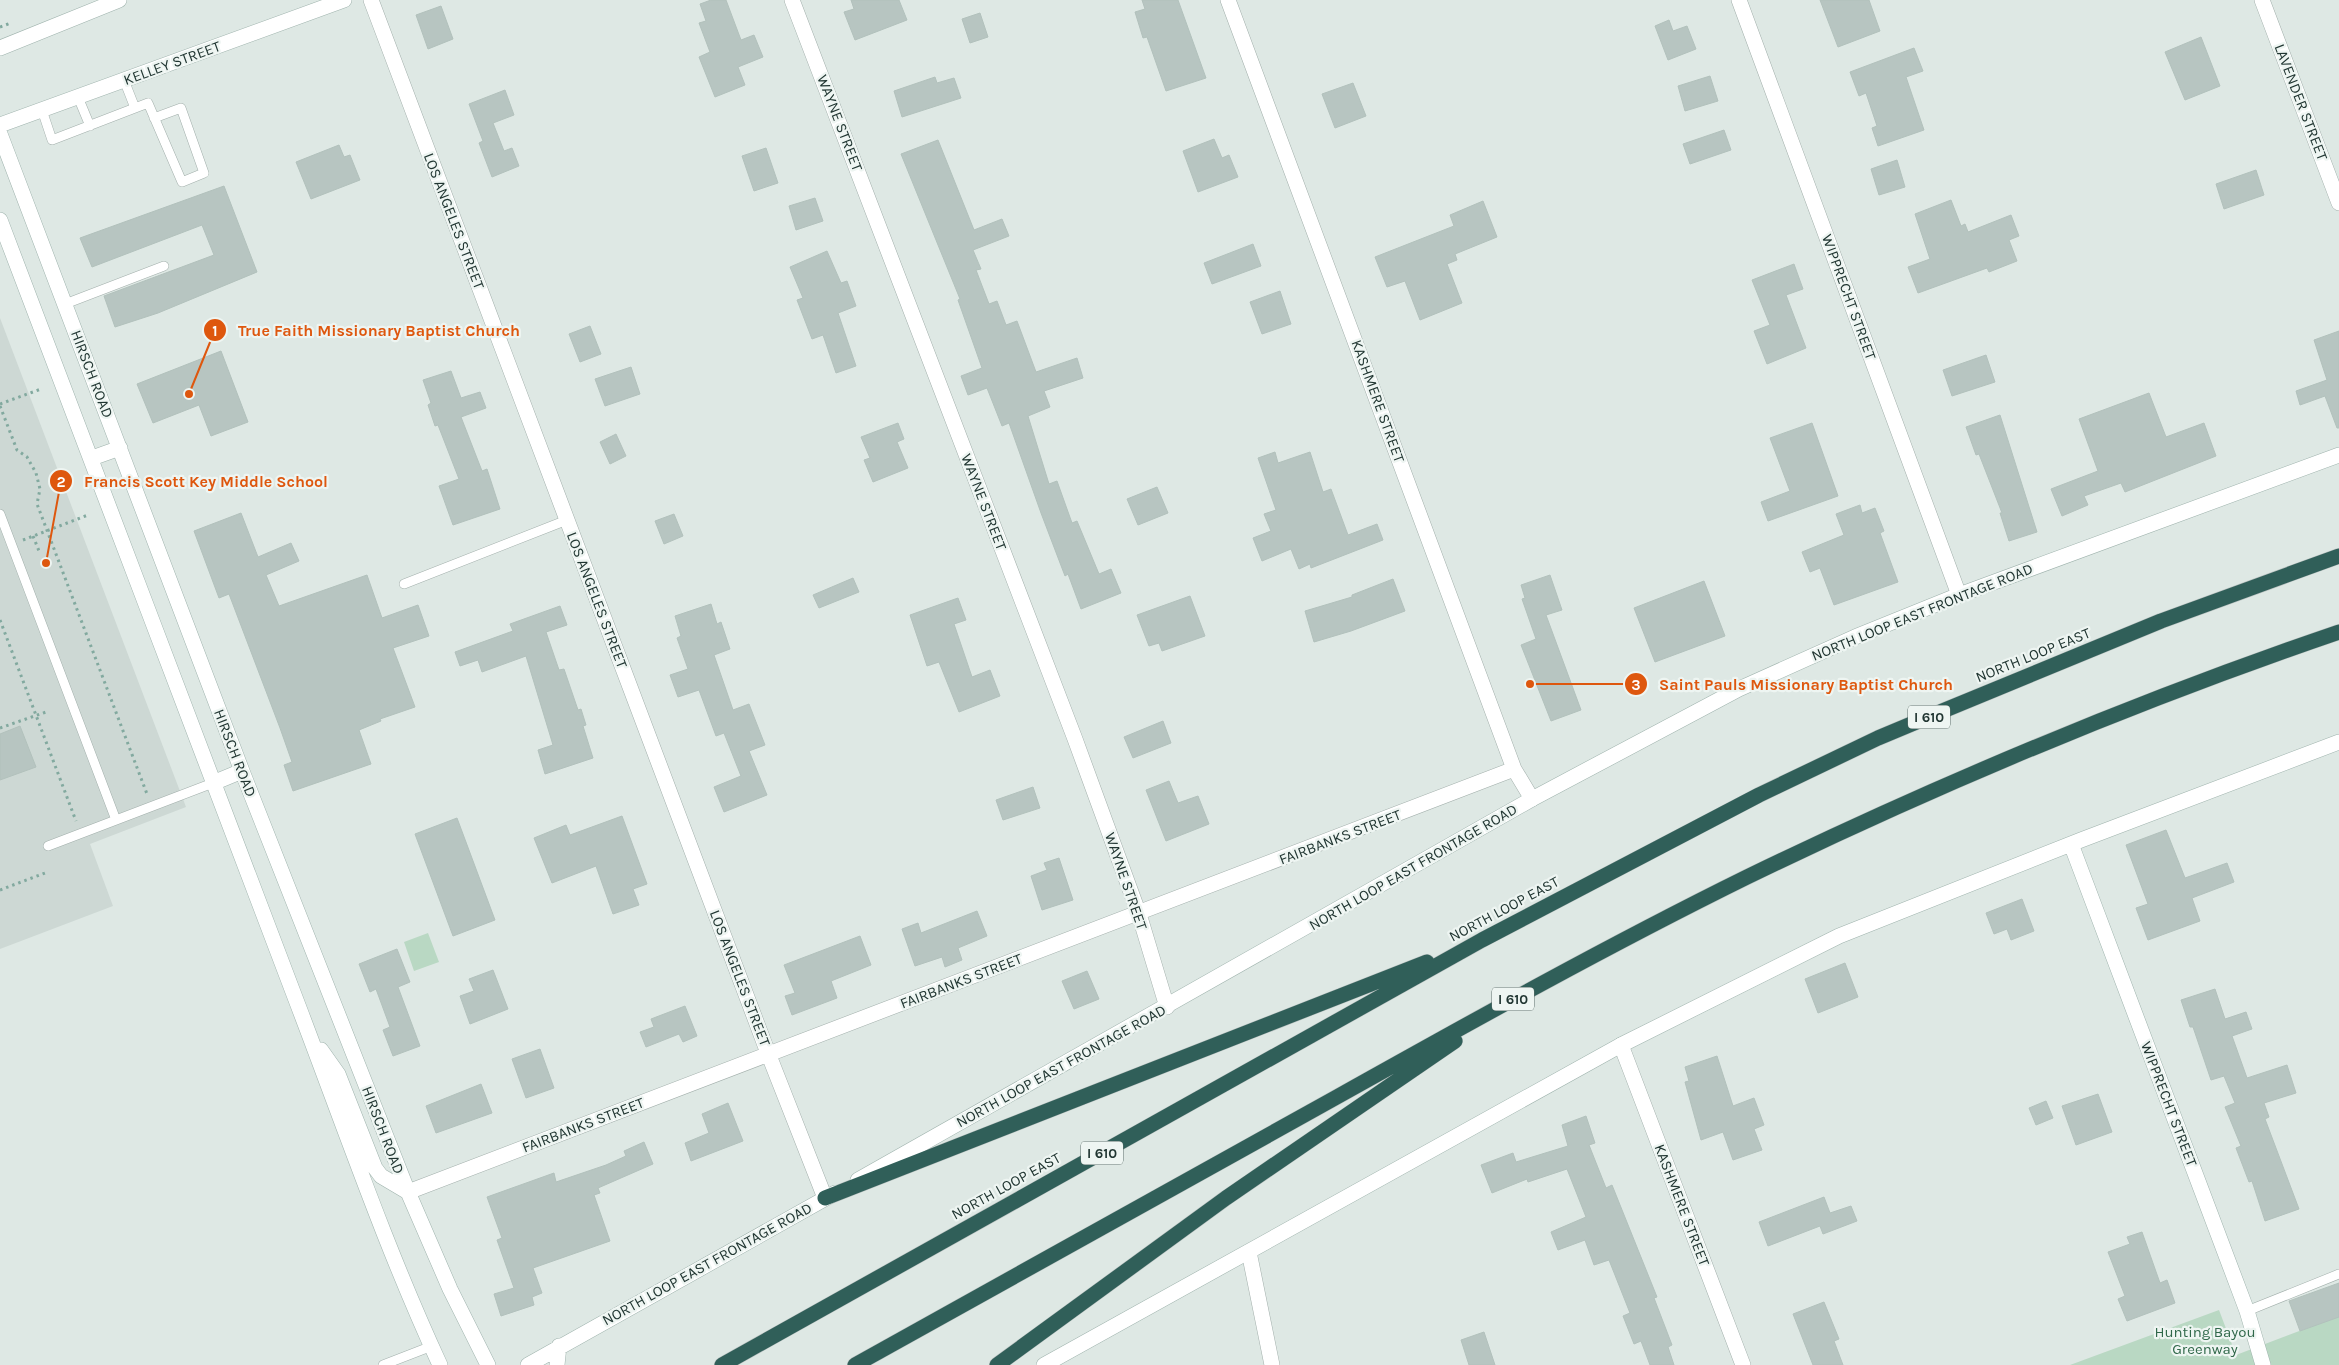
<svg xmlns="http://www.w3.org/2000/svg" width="2339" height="1365" font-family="Karla,sans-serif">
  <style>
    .built { fill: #cdd8d4 }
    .green { fill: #b9d8c3 }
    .building { fill: #b7c5c1; stroke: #b2c1bc }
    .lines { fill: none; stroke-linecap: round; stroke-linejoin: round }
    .lane-casing { stroke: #a2afab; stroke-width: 10 }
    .street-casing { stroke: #a2afab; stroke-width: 16 }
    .secondary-casing { stroke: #9fb3ad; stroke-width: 16 }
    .highway-casing { stroke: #bcc3c2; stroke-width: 16 }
    .path { stroke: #82a99f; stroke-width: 3; stroke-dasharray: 2.5 4; stroke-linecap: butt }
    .lane { stroke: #fff; stroke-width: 9 }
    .street { stroke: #fff; stroke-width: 15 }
    .secondary { stroke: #fff; stroke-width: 15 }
    .highway { stroke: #305f59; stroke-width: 15 }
    .labels { text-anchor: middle; stroke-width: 4.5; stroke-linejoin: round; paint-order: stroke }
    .shield { fill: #eef5f2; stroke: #5e6f6c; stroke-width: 1 }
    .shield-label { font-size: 14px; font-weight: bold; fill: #213632 }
    .street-label { font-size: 15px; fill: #213632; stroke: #eef5f2 }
    .park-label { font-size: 15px; fill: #30684a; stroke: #eef5f2 }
    .leader { fill: none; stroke: #de570e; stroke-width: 2 }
    .callout-dot { fill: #de570e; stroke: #eef5f2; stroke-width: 2 }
    .mark-label { font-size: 15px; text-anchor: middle; font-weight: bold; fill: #fff }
    .callout-label { font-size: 16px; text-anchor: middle; font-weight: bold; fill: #de570e; stroke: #eef5f2; stroke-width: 4.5; stroke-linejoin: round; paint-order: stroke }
  </style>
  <rect width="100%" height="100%" fill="#dee8e4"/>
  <path class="built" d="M0,318L186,807L90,844L113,906L0,949Z"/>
  <path class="green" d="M428,933L439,962L414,971L404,942Z
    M2219,1310L2236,1355L2339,1316V1365H2070Z"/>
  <path class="building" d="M711,0H726L741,40L754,35L763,57L738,67L745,85L715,97L699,57L710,52L699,23L706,21L700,4Z
    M851,0H899L907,20L855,40L844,12L854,9Z
    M1142,0H1178L1206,78L1166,91L1147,37L1143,38L1135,12L1145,9Z
    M1820,0H1869L1880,31L1838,47Z
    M441,6L453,39L428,49L416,15Z
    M980,13L988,37L970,43L962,19Z
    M1669,20L1673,31L1687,26L1696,49L1668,60L1655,26Z
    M2201,37L2220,86L2185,100L2165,52Z
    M1914,48L1923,71L1906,77L1924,130L1878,146L1872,128L1877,126L1866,93L1859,96L1850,72Z
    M1710,76L1718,101L1685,111L1678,86Z
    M935,77L937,83L954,78L961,98L902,117L894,91Z
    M1353,83L1366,116L1335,128L1322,94Z
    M505,90L514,115L493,123L504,151L512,148L519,166L492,177L479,143L483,141L469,104Z
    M1724,130L1731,150L1690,164L1683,144Z
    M1214,139L1222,158L1229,155L1238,177L1198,192L1183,151Z
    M938,140L974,230L1002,219L1009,236L973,250L981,269L976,270L989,304L997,301L1006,325L1017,321L1036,372L1077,358L1083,378L1044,391L1050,407L1028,416L1049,484L1057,481L1072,523L1077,521L1099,574L1111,569L1121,593L1081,609L1068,574L1065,576L1041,513L1009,423L1002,426L987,388L968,395L961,376L982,368L958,300L960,299L901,154Z
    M339,145L344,157L350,155L360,180L311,199L296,162Z
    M766,148L778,183L754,191L742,156Z
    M1897,160L1905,187L1879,195L1871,169Z
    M2256,170L2264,195L2224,209L2216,184Z
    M224,186L257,272L158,313L115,327L104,296L214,255L202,225L92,267L80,238Z
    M815,198L823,221L796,230L789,206Z
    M1951,200L1961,226L1965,224L1968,232L2011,215L2019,236L2009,240L2017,261L1989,272L1987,268L1918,293L1908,267L1930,259L1915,214Z
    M1483,201L1497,237L1455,254L1457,260L1447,264L1462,303L1420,320L1405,281L1387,287L1375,257L1454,226L1450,215Z
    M1253,244L1261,266L1212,284L1204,263Z
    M827,251L841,283L847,281L856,306L838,313L856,366L836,373L823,335L812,339L797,300L803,298L790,267Z
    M1794,264L1803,289L1786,295L1806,348L1767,364L1754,331L1770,325L1752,280Z
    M1280,291L1291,324L1262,334L1250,302Z
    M590,326L601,354L580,362L569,334Z
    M2339,331V428H2337L2325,396L2300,405L2296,391L2327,380L2314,340Z
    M221,351L248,422L211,436L199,405L153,423L137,384Z
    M1986,355L1995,382L1952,396L1943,370Z
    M631,367L640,394L605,406L595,379Z
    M451,371L461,398L480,392L486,408L461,417L482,471L487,469L500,509L453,525L439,486L459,479L438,425L435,426L428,405L431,403L423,380Z
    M2149,393L2166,437L2204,423L2216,456L2125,492L2121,483L2084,496L2088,505L2062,516L2051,489L2098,471L2079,419Z
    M2000,415L2037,532L2009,541L2000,513H2002L1979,454L1976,455L1966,427Z
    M898,423L904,439L897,442L908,468L873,482L864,460L870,458L861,437Z
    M1812,423L1838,496L1768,521L1761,502L1790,491L1770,438Z
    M616,434L626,456L610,464L600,442Z
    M1275,452L1278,463L1310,452L1323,492L1331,489L1348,535L1377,524L1383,540L1311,568L1310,564L1299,569L1291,549L1262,561L1253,538L1271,531L1264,514L1276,510L1258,458Z
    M1157,487L1168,513L1138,525L1127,499Z
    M1860,505L1862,513L1875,508L1884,531L1880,533L1898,582L1834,605L1820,568L1810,572L1802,552L1844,535L1836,514Z
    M241,513L258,557L291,543L299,561L266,575L279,606L367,575L382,618L418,605L429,636L393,648L415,707L380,719L381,721L359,730L371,764L293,791L284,765L292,762L280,728L229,594L219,598L194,531Z
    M674,514L683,536L664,544L655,521Z
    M1550,575L1562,610L1546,615L1581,710L1551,721L1521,645L1536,639L1522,599L1525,598L1521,585Z
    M853,578L859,592L819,608L813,595Z
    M1393,579L1405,611L1351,631L1314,642L1305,611L1352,597V595Z
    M1704,581L1725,636L1655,662L1634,608Z
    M1190,596L1205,636L1162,651L1159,643L1149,646L1137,615Z
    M958,598L966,620L954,624L972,677L990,670L1000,696L959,712L939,662L927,666L910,615Z
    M711,604L717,624L721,622L730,649L714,655L733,710L749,704L765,745L749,751L767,795L724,812L714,787L741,776L724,733L716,736L699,690L678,697L670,675L688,669L677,638L681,636L675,616Z
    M560,606L567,625L546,632L559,670L564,669L578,710L581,709L586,725L583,726L593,758L545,774L538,750L553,745L526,656L482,672L478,660L460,666L455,652L513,631L510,624Z
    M1163,721L1171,743L1133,758L1124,737Z
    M20,726L36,767L0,780V734Z
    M1169,781L1178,803L1198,796L1209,824L1166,841L1146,790Z
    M1033,787L1040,808L1003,820L996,800Z
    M622,816L647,884L633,889L639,905L613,914L596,866L552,883L534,838L566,825L570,835Z
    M457,818L495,920L453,936L415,834Z
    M2166,830L2185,878L2227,863L2234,882L2192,898L2200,921L2148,940L2136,908L2148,904L2126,845Z
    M1059,858L1073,900L1042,910L1031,876L1047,870L1044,863Z
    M2022,899L2034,931L2011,940L2007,929L1994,934L1986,913Z
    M977,911L987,936L958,948L962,960L945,967L942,957L915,966L902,929L918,923L921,933Z
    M860,936L871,965L831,981L837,998L792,1015L785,996L795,993L784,965Z
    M397,949L410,982L398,987L420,1046L393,1056L383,1030L390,1027L376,989L370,992L359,964Z
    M1845,963L1858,997L1818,1013L1805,979Z
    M493,970L508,1009L470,1024L460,996L474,991L469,979Z
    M1087,971L1099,999L1074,1009L1062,981Z
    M2215,989L2225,1019L2246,1012L2252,1029L2232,1036L2247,1078L2287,1065L2296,1093L2264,1103L2269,1117L2265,1119L2299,1209L2265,1221L2252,1181L2249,1182L2236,1148L2241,1146L2225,1107L2235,1103L2224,1076L2211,1080L2193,1027H2190L2181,1000Z
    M685,1006L697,1036L683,1042L679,1034L646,1047L640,1032L654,1027L651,1019Z
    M540,1049L554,1088L526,1098L512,1059Z
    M1717,1056L1733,1106L1754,1098L1764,1125L1754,1129L1762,1150L1733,1160L1723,1132L1701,1140L1685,1082L1689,1081L1685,1067Z
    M481,1084L492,1113L436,1133L426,1106Z
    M2098,1094L2112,1132L2076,1145L2062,1106Z
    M2046,1101L2053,1118L2036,1125L2029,1108Z
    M728,1103L743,1141L691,1161L685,1143L709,1133L702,1114Z
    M1586,1116L1595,1143L1589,1145L1606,1188L1612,1185L1657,1297L1654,1298L1672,1345L1668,1347L1674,1365H1650L1641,1341L1634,1344L1623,1316L1630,1313L1609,1260L1594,1265L1585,1240L1558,1250L1551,1232L1586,1217L1567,1169L1528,1182L1527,1179L1492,1193L1481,1165L1513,1153L1516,1162L1568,1146L1562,1125Z
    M644,1142L653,1164L598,1188L600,1193L594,1195L610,1241L533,1268L542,1293L532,1297L534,1305L501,1316L494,1294L514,1288L497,1240L502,1238L487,1197L554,1173L556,1182L606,1165L626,1156L624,1151Z
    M1824,1197L1830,1213L1851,1206L1857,1221L1823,1234L1820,1226L1768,1246L1759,1222Z
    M2142,1232L2160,1283L2167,1280L2175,1303L2127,1321L2118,1299L2125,1296L2108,1252L2130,1244L2127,1237Z
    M2339,1283V1317L2300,1331L2289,1301Z
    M1824,1302L1839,1339L1834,1341L1843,1365H1813L1793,1314Z
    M1484,1332L1495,1365H1469L1461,1340Z"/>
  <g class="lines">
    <defs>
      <path id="lane" d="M124,80L135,108
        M78,97L90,126
        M42,110L52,140L148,103L182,182L204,173L181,108L154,118
        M65,304L164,266
        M0,514L116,820
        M404,584L567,520
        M48,846L213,783
        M2247,1311L2339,1274
        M383,1365L432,1346"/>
      <path id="street" d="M371,0L768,1053L825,1198
        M792,0L1075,739L1139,914L1167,1007
        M1228,0L1514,769L1532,799
        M1739,0L1959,595
        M2262,0L2339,203
        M1621,1045L1743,1365
        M408,1192L1514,769
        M1249,1252L1272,1365"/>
      <path id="secondary" d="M0,48L119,0
        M0,125L344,0
        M0,134L242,771L408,1192L450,1289L488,1365
        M0,220C99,477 194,735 293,992C341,1117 384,1244 440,1365
        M92,458L120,448
        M213,783L242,771
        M2071,844L2247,1311L2263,1365
        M321,1050L338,1074L375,1168L381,1176L408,1192
        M858,1180L1532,799L1739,689L1855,637L1959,595L2339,455
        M528,1365L835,1193
        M557,1365L559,1346
        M1044,1365L1621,1045L1839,936L2081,840L2339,742"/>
      <path id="highway" d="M825,1198L1427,962
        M722,1365L1482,940L1759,795L1878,738L1945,710L2161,621L2339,556
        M855,1365C1015,1276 1175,1187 1335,1098C1471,1022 1607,946 1747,877C1939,784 2137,701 2339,632
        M997,1365L1226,1198L1455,1041"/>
    </defs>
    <use href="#lane" class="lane-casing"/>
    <use href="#street" class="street-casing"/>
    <use href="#secondary" class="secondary-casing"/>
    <use href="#highway" class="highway-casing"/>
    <path class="path" d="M0,27L11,23
      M0,404L41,389
      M0,406L17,450L27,457L36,473L40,489L37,504L147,794
      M33,536L39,551
      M23,540L88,515
      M0,620L76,821
      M0,728L46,712
      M0,890L45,873"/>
    <use href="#lane" class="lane"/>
    <use href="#street" class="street"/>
    <use href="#secondary" class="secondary"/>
    <use href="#highway" class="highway"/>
  </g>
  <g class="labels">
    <g class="shield">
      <rect x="1908" y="705.5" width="42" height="23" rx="4"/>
      <rect x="1492" y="987.5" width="42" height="23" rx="4"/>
      <rect x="1081" y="1141.5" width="42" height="23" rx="4"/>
    </g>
    <g class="shield-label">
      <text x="1929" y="722">I 610</text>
      <text x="1513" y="1004">I 610</text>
      <text x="1102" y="1158">I 610</text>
    </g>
    <g class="street-label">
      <text transform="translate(172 63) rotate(-20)" y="5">KELLEY STREET</text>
      <text transform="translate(2301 102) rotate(69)" y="5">LAVENDER STREET</text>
      <text transform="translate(840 123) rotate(69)" y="5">WAYNE STREET</text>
      <text transform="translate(454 221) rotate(69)" y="5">LOS ANGELES STREET</text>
      <text transform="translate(1849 297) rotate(70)" y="5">WIPPRECHT STREET</text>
      <text transform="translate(92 374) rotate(69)" y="5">HIRSCH ROAD</text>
      <text transform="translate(1378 401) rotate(70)" y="5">KASHMERE STREET</text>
      <text transform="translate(984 502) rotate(69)" y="5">WAYNE STREET</text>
      <text transform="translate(597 600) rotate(69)" y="5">LOS ANGELES STREET</text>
      <text transform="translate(1922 612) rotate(-22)" y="5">NORTH LOOP EAST FRONTAGE ROAD</text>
      <text transform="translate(2033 655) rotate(-22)" y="5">NORTH LOOP EAST</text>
      <text transform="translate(235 753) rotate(69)" y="5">HIRSCH ROAD</text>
      <text transform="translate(1340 837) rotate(-21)" y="5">FAIRBANKS STREET</text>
      <text transform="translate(1413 867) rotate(-30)" y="5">NORTH LOOP EAST FRONTAGE ROAD</text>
      <text transform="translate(1126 881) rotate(71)" y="5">WAYNE STREET</text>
      <text transform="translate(1504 909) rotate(-28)" y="5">NORTH LOOP EAST</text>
      <text transform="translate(740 978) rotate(69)" y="5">LOS ANGELES STREET</text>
      <text transform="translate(961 981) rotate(-21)" y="5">FAIRBANKS STREET</text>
      <text transform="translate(1061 1066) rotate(-29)" y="5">NORTH LOOP EAST FRONTAGE ROAD</text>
      <text transform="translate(2169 1104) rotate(69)" y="5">WIPPRECHT STREET</text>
      <text transform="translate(583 1125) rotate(-21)" y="5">FAIRBANKS STREET</text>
      <text transform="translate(383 1130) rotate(69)" y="5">HIRSCH ROAD</text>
      <text transform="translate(1006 1186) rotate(-29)" y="5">NORTH LOOP EAST</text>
      <text transform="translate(1682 1205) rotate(69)" y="5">KASHMERE STREET</text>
      <text transform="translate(707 1264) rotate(-29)" y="5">NORTH LOOP EAST FRONTAGE ROAD</text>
    </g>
    <g class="park-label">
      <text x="2205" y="1337">Hunting Bayou<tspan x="2205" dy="17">Greenway</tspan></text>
    </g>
  </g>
  <path class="leader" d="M189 394L215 330M46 563L61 481M1530 684L1636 684"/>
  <g class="callout-dot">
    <circle cx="189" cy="394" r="5"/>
    <circle cx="46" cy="563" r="5"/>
    <circle cx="1530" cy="684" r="5"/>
    <circle cx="215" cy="330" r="12"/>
    <circle cx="61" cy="481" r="12"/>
    <circle cx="1636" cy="684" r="12"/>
  </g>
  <g class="mark-label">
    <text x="215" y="336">1</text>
    <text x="61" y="487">2</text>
    <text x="1636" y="690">3</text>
  </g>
  <g class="callout-label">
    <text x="379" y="336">True Faith Missionary Baptist Church</text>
    <text x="206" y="487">Francis Scott Key Middle School</text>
    <text x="1806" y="690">Saint Pauls Missionary Baptist Church</text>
  </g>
</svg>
